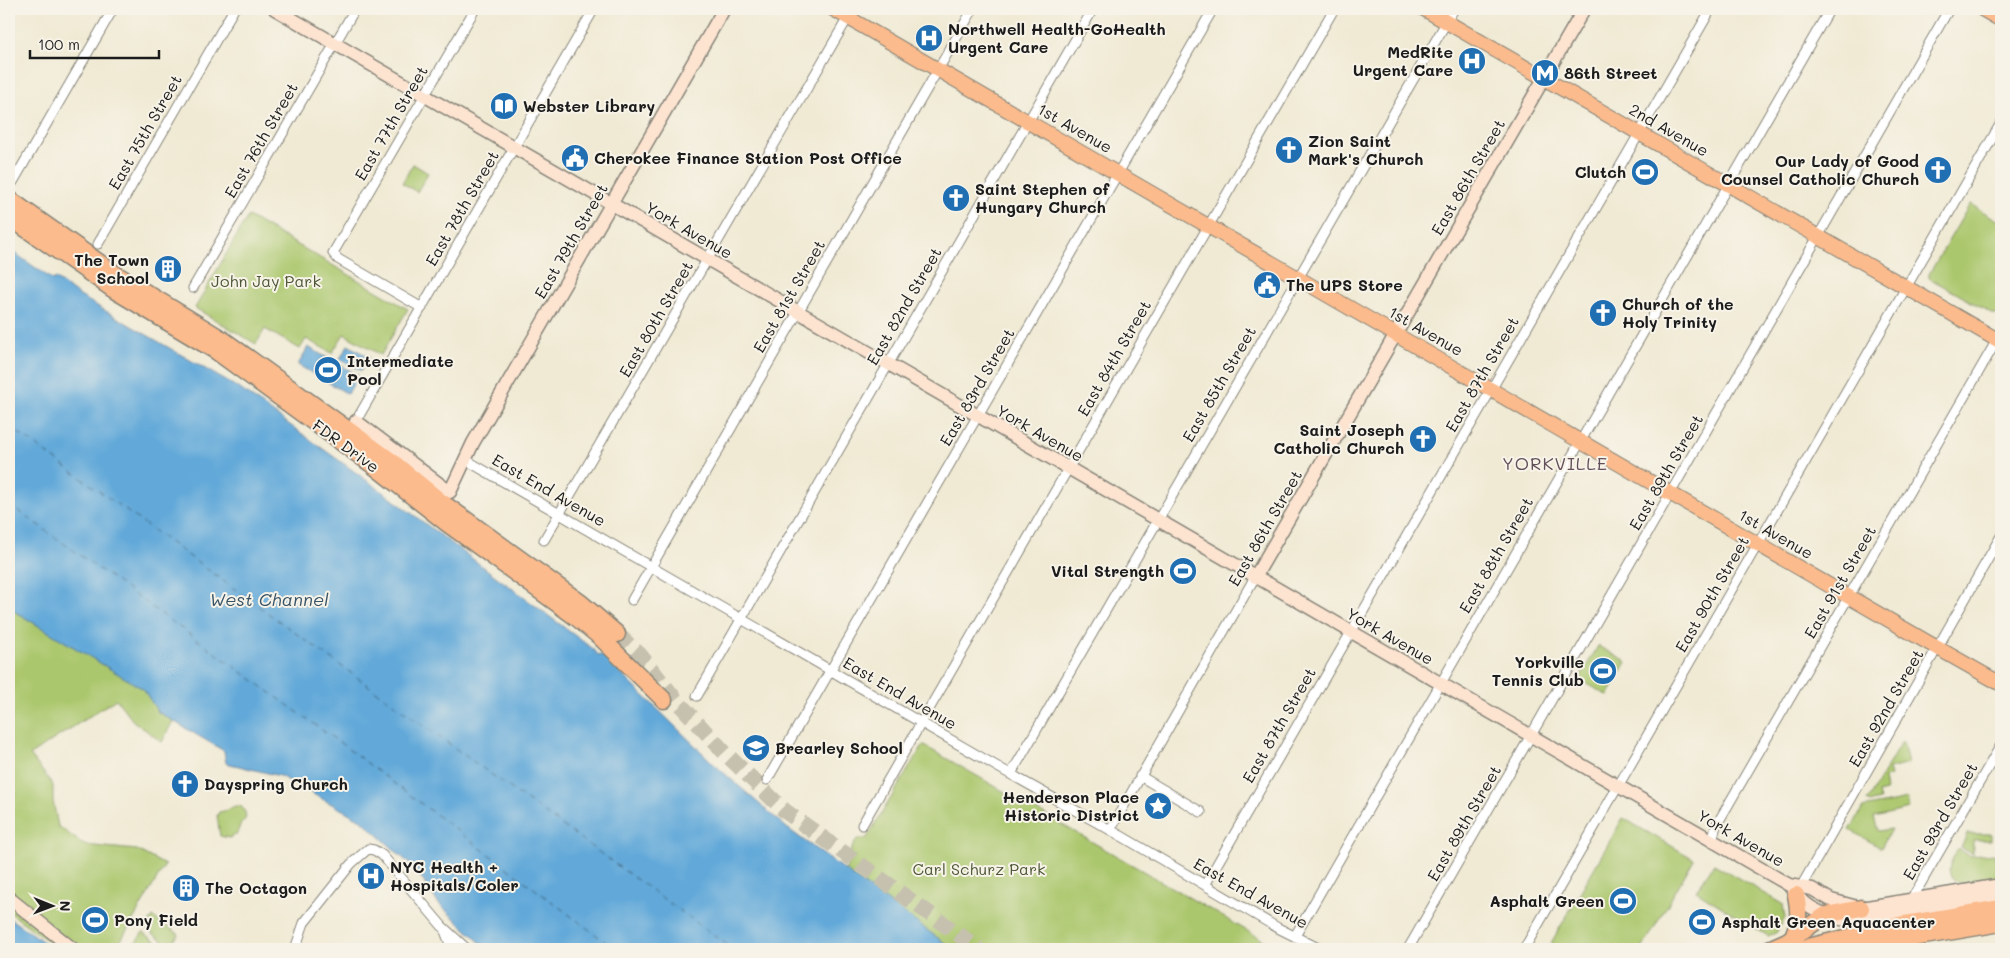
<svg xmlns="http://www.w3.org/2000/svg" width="2010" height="958" font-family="Mali,sans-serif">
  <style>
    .green { fill: #abc76d; stroke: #647244 }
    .water { fill: #62a9d9; stroke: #3f627a }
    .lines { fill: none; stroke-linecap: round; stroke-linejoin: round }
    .ferry { stroke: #385468; stroke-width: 1; stroke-dasharray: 6 5; stroke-linecap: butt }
    .highway-tunnel { stroke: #c6c1af; stroke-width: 16; stroke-dasharray: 16 8; stroke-linecap: butt }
    .street-casing { stroke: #868378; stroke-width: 11 }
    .secondary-casing { stroke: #868378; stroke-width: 15 }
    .primary-casing { stroke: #868378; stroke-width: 16 }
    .highway-casing { stroke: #868378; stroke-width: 19 }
    .street { stroke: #fff; stroke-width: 9 }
    .secondary { stroke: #fde4d1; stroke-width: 12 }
    .primary { stroke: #fbbb8c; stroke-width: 14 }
    .highway { stroke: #fbbb8c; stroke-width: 16 }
    .labels { text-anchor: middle; stroke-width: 4; stroke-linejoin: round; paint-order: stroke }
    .poi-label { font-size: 16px; font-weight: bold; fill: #1c1c1c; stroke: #f7f3e8; text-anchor: start }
    .street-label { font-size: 16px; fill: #1c1c1c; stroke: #f7f3e8 }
    .park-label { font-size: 16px; fill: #4e5838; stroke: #f7f3e8 }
    .neighbourhood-label { font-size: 18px; letter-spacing: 1px; fill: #62505a; stroke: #f7f3e8 }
    .water-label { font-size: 18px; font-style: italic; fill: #385468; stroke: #f7f3e8 }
  </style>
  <rect width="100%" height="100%" fill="#f7f3e8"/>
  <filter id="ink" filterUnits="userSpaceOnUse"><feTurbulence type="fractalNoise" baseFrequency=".02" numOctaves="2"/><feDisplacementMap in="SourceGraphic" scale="10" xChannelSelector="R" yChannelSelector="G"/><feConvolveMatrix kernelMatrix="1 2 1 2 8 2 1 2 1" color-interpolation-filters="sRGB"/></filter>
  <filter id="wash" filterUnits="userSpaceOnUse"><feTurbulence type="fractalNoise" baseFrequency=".0096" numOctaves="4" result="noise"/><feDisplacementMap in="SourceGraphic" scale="20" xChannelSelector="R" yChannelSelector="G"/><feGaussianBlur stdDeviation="1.12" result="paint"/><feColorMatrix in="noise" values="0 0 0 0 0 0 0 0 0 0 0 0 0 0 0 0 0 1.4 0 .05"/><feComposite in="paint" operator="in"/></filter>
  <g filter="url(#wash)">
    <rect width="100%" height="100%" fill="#f0ead4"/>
    <path class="green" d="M413,164L428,173L417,192L402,183Z
      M1970,204L2001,222V307L1998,314H1993L1929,278V274Z
      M248,216L408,309L381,355L344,334L332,353L306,339L300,349L265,329L256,344L195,308Z
      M9,608L144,689L158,712L173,721L162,742L133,721L116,699L30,755L53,785V801L58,826L84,845L137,850L165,865L116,949H80L9,894Z
      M1598,646L1627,662L1608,696L1579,679Z
      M1902,741L1903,742L1908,764L1889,769L1891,776L1884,778L1886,791L1878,793L1880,800L1869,803L1867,801Z
      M923,745L1279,949H953L845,872L851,850L857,839H866Z
      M1907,799L1909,809L1874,817L1878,831L1891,829L1881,848L1850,830L1863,808Z
      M235,806H241L245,812L246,818L240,825L237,834L229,838L220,836L217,816L219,812L224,811Z
      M1623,818L1694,859L1642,949H1561L1551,943Z
      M1967,834H1991V840H1973V854L1961,848Z
      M1958,849L1970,856L1994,854L1995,859H2001V877L1961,884C1942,875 1950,863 1958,849Z
      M1714,864L1783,904L1785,918L1776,933L1768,936L1696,891Z
      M9,905L65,949H59L9,912Z
      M153,917L179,934L170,946L145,928Z
      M143,932L167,949H142L134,944Z"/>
    <path class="water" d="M9,249L53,280L55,278L80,296L240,389L387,495L593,649L598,655H602L716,766L787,828L953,949H487L438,903L416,870L363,821L280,776L226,763L224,751L158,712L143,689L9,608Z
      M348,345L369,357L361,371L340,359Z
      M308,347L358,375L348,394L298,365Z
      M9,918L54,949H9Z"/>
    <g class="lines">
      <path class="ferry" d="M9,426L733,949
        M9,504L343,745L615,949"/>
    </g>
  </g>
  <g filter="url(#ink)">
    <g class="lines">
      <path class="highway-tunnel" d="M617,634L640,655L676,700L725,753L785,811L979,949"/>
      <defs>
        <path id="street" d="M13,182L113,9
          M98,244L234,9
          M193,288L355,9
          M422,308L338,259L333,253L475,9
          M356,421L594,9
          M466,460L1003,770L1123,837L1278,928L1320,949
          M544,540L853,9
          M632,600L973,9
          M697,696L1093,9
          M1011,774L1454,9
          M1140,776L1201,812
          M767,780L1213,9
          M862,825L1334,9
          M1110,830L1255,577
          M1712,840L1716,826L1997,340
          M1205,885L1711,9
          M1798,892L2001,536
          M1910,902L2001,745
          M445,931L452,949
          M1295,936L1830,9
          M295,949L304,923L351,864L368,849L374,850L382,855L442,926L467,949
          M1408,949L1949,9
          M1524,949L2001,123"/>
        <path id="secondary" d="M275,9L1789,885L1812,889L1831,900L1861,908L2001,885
          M356,421L450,492L473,443L724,9
          M1255,577L1584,9
          M1793,891C1805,907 1829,919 1849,920L2001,895
          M9,898L73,949"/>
        <path id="primary" d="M833,9L1927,642L2001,684
          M1424,9L2001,342
          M1982,9L2001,20"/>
        <path id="highway" d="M9,199L114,273L222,339L390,460L440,501L581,603L617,634
          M9,217L114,290L216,351L374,466L444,521L577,618L600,637L664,700
          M1792,938C1800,923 1799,911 1796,895
          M1769,949L1787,941L1826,915L1861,908
          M1800,949L1899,925L2001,908
          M1855,949L1889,942L2001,923"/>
      </defs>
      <use href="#street" class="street-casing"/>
      <use href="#secondary" class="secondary-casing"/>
      <use href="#primary" class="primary-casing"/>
      <use href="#highway" class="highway-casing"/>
      <use href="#street" class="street"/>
      <use href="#secondary" class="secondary"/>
      <use href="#primary" class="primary"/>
      <use href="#highway" class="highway"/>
    </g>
  </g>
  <defs>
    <symbol id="hospital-disc" viewBox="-11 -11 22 22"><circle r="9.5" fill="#1f6fb2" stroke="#f7f3e8"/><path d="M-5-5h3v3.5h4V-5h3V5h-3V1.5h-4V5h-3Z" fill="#fff"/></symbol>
    <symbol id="metro-disc" viewBox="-11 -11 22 22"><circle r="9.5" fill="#1f6fb2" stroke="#f7f3e8"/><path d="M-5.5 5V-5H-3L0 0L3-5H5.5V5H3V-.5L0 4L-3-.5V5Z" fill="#fff"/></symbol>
    <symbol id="library-disc" viewBox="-11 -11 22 22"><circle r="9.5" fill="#1f6fb2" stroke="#f7f3e8"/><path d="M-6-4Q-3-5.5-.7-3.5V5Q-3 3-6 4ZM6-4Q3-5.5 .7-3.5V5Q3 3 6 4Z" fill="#fff"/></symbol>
    <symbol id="church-disc" viewBox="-11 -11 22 22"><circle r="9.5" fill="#1f6fb2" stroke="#f7f3e8"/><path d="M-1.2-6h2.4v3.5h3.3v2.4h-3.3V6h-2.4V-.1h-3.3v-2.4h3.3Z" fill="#fff"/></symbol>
    <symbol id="civic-disc" viewBox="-11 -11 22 22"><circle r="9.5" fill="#1f6fb2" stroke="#f7f3e8"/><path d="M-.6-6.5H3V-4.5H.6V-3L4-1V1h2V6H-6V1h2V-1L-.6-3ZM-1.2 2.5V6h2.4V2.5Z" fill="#fff"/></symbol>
    <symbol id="stadium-disc" viewBox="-11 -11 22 22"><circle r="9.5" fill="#1f6fb2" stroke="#f7f3e8"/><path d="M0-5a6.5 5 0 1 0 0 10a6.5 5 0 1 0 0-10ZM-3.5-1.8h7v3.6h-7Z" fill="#fff"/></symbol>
    <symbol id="building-disc" viewBox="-11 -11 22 22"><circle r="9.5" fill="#1f6fb2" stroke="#f7f3e8"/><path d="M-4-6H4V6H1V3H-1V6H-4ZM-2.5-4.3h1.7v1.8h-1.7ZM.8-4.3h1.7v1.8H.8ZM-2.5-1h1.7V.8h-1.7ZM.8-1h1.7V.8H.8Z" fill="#fff"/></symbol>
    <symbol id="school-disc" viewBox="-11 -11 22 22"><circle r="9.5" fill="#1f6fb2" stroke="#f7f3e8"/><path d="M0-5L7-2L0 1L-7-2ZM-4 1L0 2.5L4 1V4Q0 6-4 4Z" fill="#fff"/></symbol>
    <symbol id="sight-disc" viewBox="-11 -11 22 22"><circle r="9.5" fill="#1f6fb2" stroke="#f7f3e8"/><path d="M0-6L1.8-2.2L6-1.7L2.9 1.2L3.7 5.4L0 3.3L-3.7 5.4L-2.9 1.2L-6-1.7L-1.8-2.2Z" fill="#fff"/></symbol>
  </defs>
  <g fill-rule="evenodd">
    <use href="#hospital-disc" x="913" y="22" width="32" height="32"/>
    <use href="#hospital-disc" x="1456" y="45" width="32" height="32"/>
    <use href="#metro-disc" x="1529" y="57" width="32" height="32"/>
    <use href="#library-disc" x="488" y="90" width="32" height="32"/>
    <use href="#church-disc" x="1273" y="134" width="32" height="32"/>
    <use href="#civic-disc" x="559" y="142" width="32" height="32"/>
    <use href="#church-disc" x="1922" y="154" width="32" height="32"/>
    <use href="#stadium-disc" x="1629" y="156" width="32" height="32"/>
    <use href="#church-disc" x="940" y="182" width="32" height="32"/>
    <use href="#building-disc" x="152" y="253" width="32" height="32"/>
    <use href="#civic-disc" x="1251" y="269" width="32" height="32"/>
    <use href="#church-disc" x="1587" y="297" width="32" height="32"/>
    <use href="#stadium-disc" x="312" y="354" width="32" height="32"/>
    <use href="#church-disc" x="1407" y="423" width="32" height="32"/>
    <use href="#stadium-disc" x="1167" y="555" width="32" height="32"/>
    <use href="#stadium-disc" x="1587" y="655" width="32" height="32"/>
    <use href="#school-disc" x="740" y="732" width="32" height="32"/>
    <use href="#church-disc" x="169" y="768" width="32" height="32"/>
    <use href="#sight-disc" x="1142" y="790" width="32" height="32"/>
    <use href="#hospital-disc" x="355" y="860" width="32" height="32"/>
    <use href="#building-disc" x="170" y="872" width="32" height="32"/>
    <use href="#stadium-disc" x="1607" y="885" width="32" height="32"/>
    <use href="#stadium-disc" x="79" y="904" width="32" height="32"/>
    <use href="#stadium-disc" x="1686" y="906" width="32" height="32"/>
  </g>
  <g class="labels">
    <g class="poi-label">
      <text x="948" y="35">Northwell Health-GoHealth<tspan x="948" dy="18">Urgent Care</tspan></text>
      <text x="1453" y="58" text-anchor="end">MedRite<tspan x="1453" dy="18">Urgent Care</tspan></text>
      <text x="1564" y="79">86th Street</text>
      <text x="523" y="112">Webster Library</text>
      <text x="1308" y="147">Zion Saint<tspan x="1308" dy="18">Mark's Church</tspan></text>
      <text x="594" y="164">Cherokee Finance Station Post Office</text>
      <text x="1919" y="167" text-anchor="end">Our Lady of Good<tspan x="1919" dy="18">Counsel Catholic Church</tspan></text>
      <text x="1626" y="178" text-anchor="end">Clutch</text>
      <text x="975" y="195">Saint Stephen of<tspan x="975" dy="18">Hungary Church</tspan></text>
      <text x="149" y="266" text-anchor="end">The Town<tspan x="149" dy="18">School</tspan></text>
      <text x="1286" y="291">The UPS Store</text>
      <text x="1622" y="310">Church of the<tspan x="1622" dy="18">Holy Trinity</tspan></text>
      <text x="347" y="367">Intermediate<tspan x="347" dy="18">Pool</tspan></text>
      <text x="1404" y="436" text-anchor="end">Saint Joseph<tspan x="1404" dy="18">Catholic Church</tspan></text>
      <text x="1164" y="577" text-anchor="end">Vital Strength</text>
      <text x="1584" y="668" text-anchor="end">Yorkville<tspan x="1584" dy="18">Tennis Club</tspan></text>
      <text x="775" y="754">Brearley School</text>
      <text x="204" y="790">Dayspring Church</text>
      <text x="1139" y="803" text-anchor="end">Henderson Place<tspan x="1139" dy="18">Historic District</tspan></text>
      <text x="390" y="873">NYC Health +<tspan x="390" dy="18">Hospitals/Coler</tspan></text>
      <text x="205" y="894">The Octagon</text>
      <text x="1604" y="907" text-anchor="end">Asphalt Green</text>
      <text x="114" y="926">Pony Field</text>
      <text x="1721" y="928">Asphalt Green Aquacenter</text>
    </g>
    <g class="street-label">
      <text transform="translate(391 123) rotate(-60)" y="6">East 77th Street</text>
      <text transform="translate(1075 128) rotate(30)" y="6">1st Avenue</text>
      <text transform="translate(1669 130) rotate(30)" y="6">2nd Avenue</text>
      <text transform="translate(145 132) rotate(-60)" y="6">East 75th Street</text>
      <text transform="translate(261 140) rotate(-60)" y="6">East 76th Street</text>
      <text transform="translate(1468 177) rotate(-60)" y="6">East 86th Street</text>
      <text transform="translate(462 208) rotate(-60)" y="6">East 78th Street</text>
      <text transform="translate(689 230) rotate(30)" y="6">York Avenue</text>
      <text transform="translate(571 241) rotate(-60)" y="6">East 79th Street</text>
      <text transform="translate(789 296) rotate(-60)" y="6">East 81st Street</text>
      <text transform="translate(904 306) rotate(-60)" y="6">East 82nd Street</text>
      <text transform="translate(656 319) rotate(-60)" y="6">East 80th Street</text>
      <text transform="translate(1426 331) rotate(30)" y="6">1st Avenue</text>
      <text transform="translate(1114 358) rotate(-60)" y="6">East 84th Street</text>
      <text transform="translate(1482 374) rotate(-60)" y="6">East 87th Street</text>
      <text transform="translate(1219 384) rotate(-60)" y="6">East 85th Street</text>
      <text transform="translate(977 387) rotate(-60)" y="6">East 83rd Street</text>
      <text transform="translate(1040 433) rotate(30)" y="6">York Avenue</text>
      <text transform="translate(346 446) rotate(36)" y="6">FDR Drive</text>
      <text transform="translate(1666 472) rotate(-60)" y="6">East 89th Street</text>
      <text transform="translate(549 490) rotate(30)" y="6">East End Avenue</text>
      <text transform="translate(1265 528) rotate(-60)" y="6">East 86th Street</text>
      <text transform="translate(1776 534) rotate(30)" y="6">1st Avenue</text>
      <text transform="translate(1496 555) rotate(-60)" y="6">East 88th Street</text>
      <text transform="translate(1840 582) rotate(-60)" y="6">East 91st Street</text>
      <text transform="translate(1712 594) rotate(-60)" y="6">East 90th Street</text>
      <text transform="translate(1390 636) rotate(30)" y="6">York Avenue</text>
      <text transform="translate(900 693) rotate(30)" y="6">East End Avenue</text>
      <text transform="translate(1886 708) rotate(-60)" y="6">East 92nd Street</text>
      <text transform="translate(1279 725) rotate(-60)" y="6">East 87th Street</text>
      <text transform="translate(1940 821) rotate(-60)" y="6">East 93rd Street</text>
      <text transform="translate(1464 823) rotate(-60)" y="6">East 89th Street</text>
      <text transform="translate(1741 838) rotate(30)" y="6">York Avenue</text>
      <text transform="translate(1251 893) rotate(29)" y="6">East End Avenue</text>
    </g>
    <g class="park-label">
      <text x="266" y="287">John Jay Park</text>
      <text x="979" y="875">Carl Schurz Park</text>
    </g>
    <g class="neighbourhood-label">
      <text x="1555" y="470">YORKVILLE</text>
    </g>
    <g class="water-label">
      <text x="269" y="606">West Channel</text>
    </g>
  </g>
  <rect width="2010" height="958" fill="none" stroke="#f7f3e8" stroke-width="30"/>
  <g transform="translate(52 906) rotate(91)" stroke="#f7f3e8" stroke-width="4" paint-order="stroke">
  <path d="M0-4L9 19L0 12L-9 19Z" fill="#1c1c1c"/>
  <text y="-8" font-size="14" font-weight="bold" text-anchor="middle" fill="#1c1c1c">N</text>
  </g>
  <path d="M30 50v8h129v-8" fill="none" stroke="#1c1c1c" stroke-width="2.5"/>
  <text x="38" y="50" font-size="15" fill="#1c1c1c" stroke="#f7f3e8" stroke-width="4" paint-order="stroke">100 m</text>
</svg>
